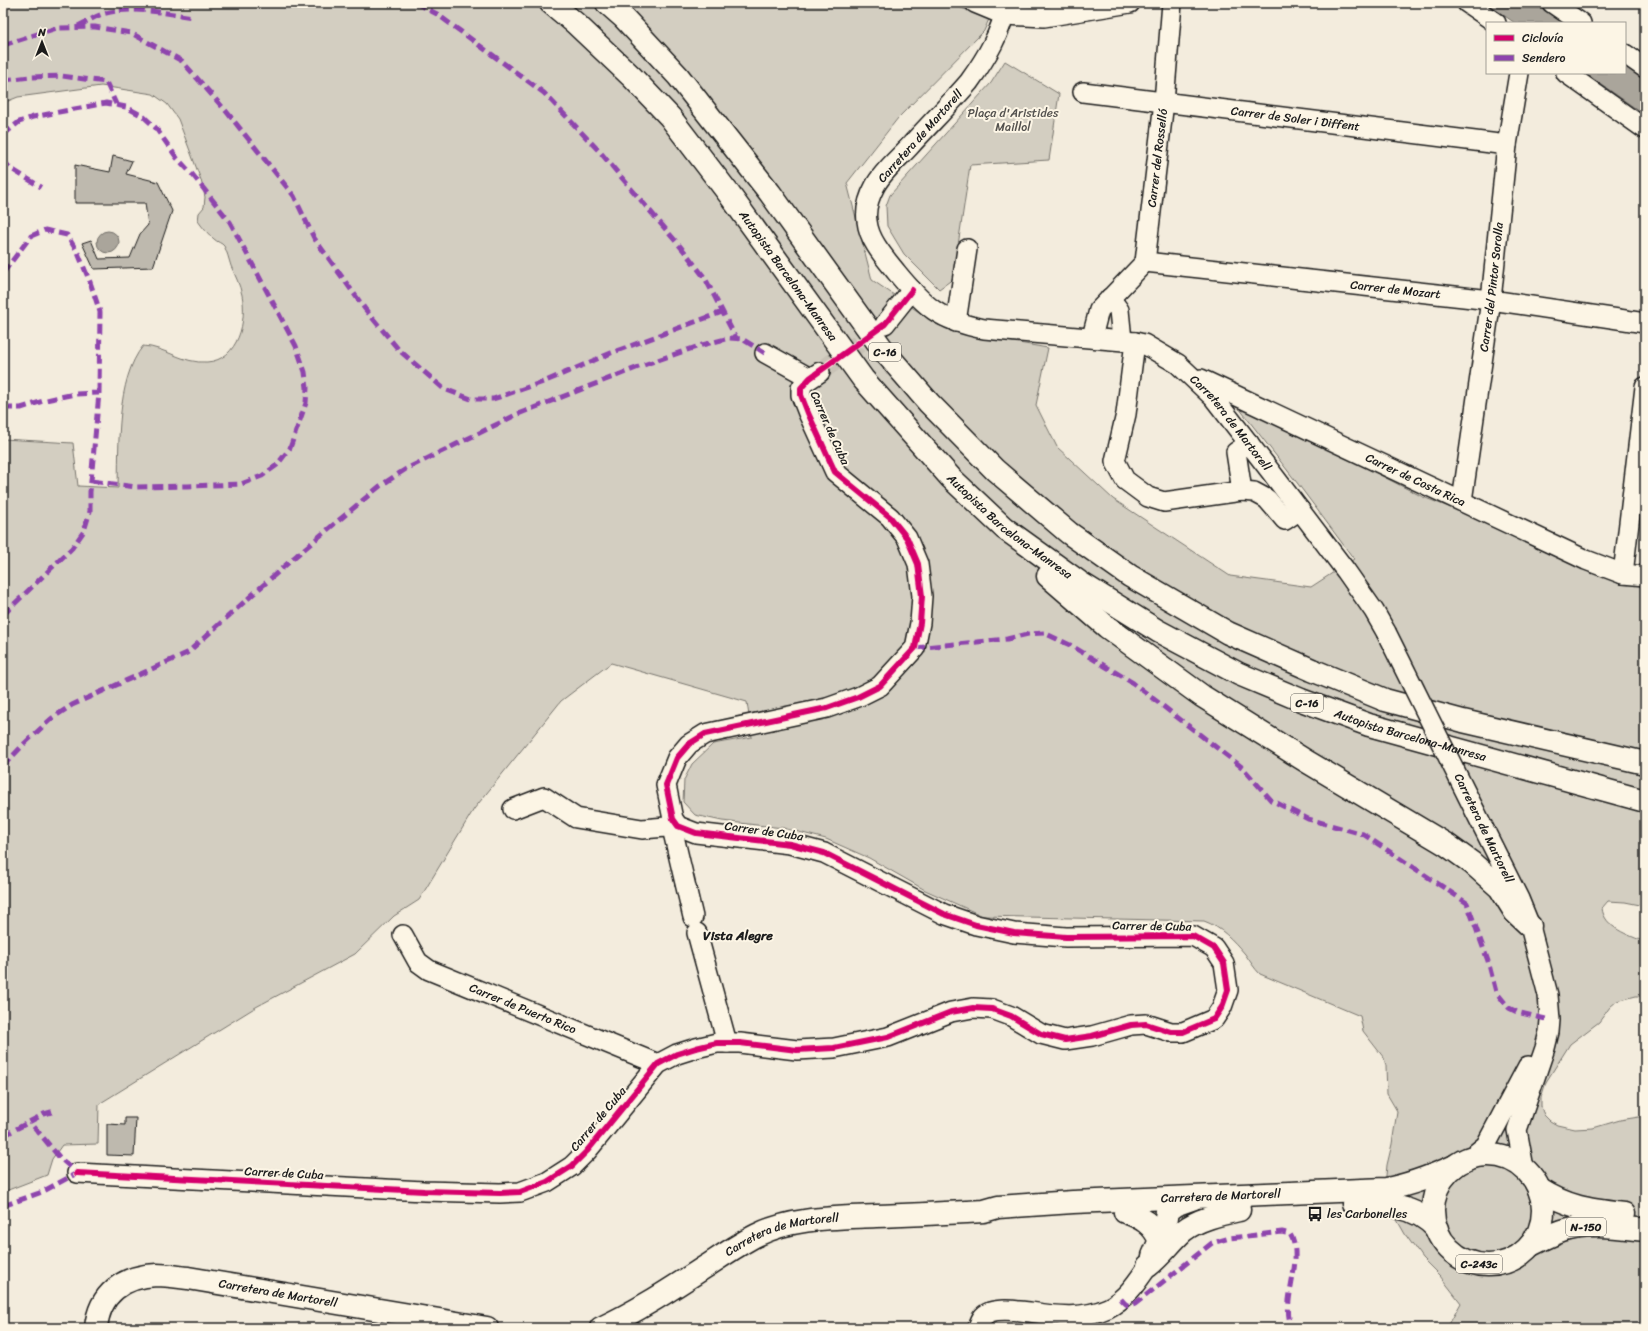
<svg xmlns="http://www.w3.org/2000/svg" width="1648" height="1331" font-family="Sriracha,sans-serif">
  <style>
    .built { fill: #e3ddcf }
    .green { fill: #d3cec1; stroke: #78756e }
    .water { fill: #aaa59b; stroke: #716e68 }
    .building { fill: #beb9ae; stroke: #1c1c1c }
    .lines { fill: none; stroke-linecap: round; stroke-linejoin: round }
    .minor-tunnel { stroke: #c8c2b6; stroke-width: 19; stroke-dasharray: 19 10; stroke-linecap: butt }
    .minor-casing { stroke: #1c1c1c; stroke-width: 22 }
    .major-casing { stroke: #1c1c1c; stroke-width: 25 }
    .highway-casing { stroke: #1c1c1c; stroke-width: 25 }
    .minor { stroke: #fcf5e5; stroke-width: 19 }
    .major { stroke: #fcf5e5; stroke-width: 22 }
    .highway { stroke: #fcf5e5; stroke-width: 22 }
    .minor-bridge-casing { stroke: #1c1c1c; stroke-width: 22; stroke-linecap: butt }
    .minor-bridge { stroke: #fcf5e5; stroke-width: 19 }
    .quiet { stroke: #8e44ad; stroke-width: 5; stroke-dasharray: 10 5; stroke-linecap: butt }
    .cycleway-casing { stroke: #fcf5e5; stroke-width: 8 }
    .cycleway { stroke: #d6006c; stroke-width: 6 }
    .labels { text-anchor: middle; stroke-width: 4; stroke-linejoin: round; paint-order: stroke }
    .shield { fill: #fcf5e5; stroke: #5f5d58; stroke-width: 1 }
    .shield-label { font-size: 11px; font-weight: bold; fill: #1c1c1c }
    .park-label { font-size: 12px; fill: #53514e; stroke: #fcf5e5 }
    .street-label { font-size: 12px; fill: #1c1c1c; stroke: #fcf5e5 }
    .poi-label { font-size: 12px; fill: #1c1c1c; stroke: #fcf5e5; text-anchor: start }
    .neighbourhood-label { font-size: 13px; font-weight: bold; fill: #1c1c1c; stroke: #fcf5e5 }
  </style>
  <rect width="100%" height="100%" fill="#f3ecdd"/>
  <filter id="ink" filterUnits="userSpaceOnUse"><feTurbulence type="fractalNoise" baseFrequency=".025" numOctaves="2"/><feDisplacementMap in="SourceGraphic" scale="8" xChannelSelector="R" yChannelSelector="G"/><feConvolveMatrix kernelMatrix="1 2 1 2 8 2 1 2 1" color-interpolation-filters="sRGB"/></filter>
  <g filter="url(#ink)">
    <path class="built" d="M949,3H1095L989,19Z"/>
    <path class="green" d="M3,3H949L989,19L984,31L898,118L847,183L872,280L938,325L966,334L1048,348L1036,405L1057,447L1113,499L1230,576L1311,587L1354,559L1298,484L1232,399L1423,497L1645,583V906L1625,902L1608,901L1602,908C1604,928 1629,935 1645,942V996H1636L1617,1001L1610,1007L1599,1022L1570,1044L1546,1082L1541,1098V1107L1544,1115L1550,1121L1557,1125L1575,1129L1593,1128L1620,1120L1645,1116V1328H1447L1461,1303L1440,1276L1422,1258L1405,1234L1384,1197L1387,1165L1392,1144L1397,1111L1387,1094L1386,1066L1384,1058L1363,1031L1360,1016L1260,974C1254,968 1250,961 1245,954C1233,940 1221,927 1204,921L983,916L925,890L869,858L826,839L783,828L722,821L695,815L683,802L684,780L692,764L713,744L752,737L747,702L611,663L561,701L474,809L419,900L394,916L355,954L256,1007L99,1104L98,1144L62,1145L52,1159L47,1175L3,1192V439L73,443L78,486L118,488C119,447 116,379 143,346C165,347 183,364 207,362C239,360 247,320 242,295C240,285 235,275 231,266C229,260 227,251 224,246C222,243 217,242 214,239C208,234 203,228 198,221L199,213L204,207L205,197L201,180L178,119L167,104L153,94L101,86L18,97L3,103Z
      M1005,61L1059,94L1049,160L970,165L953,279L939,289L904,254L887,226L886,206L890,195L991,83Z"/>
    <path class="water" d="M1486,3H1537L1566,23H1515Z
      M1625,64L1645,78V115L1585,73H1625Z
      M97 242a11 11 0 1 1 22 0a11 11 0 1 1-22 0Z"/>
    <path class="building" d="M113,156L132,161L126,174L158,182L172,211L153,267L94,269L82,243L91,240L99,259L130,258L140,234L148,225L145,203H75V165L110,172Z
      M125,1118H136L134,1156L107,1155V1124L125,1125Z"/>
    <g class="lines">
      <path class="minor-tunnel" d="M820,372L884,325"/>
      <defs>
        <g id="minor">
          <path d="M975,3L1004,15L1044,17L1130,3"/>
          <path id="s1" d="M1007,3C1001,33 987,57 969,82C950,104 929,125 909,147C898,159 883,171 875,186C869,197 865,208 867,221C869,241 885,258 897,273C925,307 939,320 984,329L1135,342L1144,344L1178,364L1213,397L1271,472L1346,571L1374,611L1386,632"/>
          <path d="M1467,3L1496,23"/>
          <path d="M1552,3L1581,23"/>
          <path d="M1625,54L1645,68"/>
          <path d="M1566,73L1645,129"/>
          <path id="s2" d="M1083,92L1507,145"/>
          <path id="s3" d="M1145,262L1491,300L1645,323"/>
          <path d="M1110,298L1119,310L1122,340"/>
          <path d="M956,322L967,249"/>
          <path d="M885,324L912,290"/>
          <path id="s4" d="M1092,337L1099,310L1145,262L1164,102L1172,3"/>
          <path d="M1135,342L1126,414L1115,461L1125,480L1148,497L1164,502L1242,491L1254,492L1267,499L1285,520L1300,510"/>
          <path d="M765,353L810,378"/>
          <path id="s5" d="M1201,379L1586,560L1623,574L1645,576"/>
          <path d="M1242,491L1236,452L1249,443"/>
          <path id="s6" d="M1462,501L1491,300L1507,145L1519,73"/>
          <path d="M1623,574L1645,387"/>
          <path d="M513,809L544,797L576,818L642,829L678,826"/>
          <path d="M1476,813L1519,899L1530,926L1548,995L1550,1020L1549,1032L1545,1048L1517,1130L1524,1168"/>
          <path d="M672,828L693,917"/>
          <path d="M697,933L727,1043"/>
          <path id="s7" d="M403,935L418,962L429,970L658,1064"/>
          <path d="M1470,1158L1486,1145L1528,1066"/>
          <path d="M77,1173L424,1191L500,1193L520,1192L547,1182L572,1166L587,1151L658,1064L677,1054L696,1048L717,1043H740L797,1050L834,1048L888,1037L951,1012L973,1008L992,1009L1011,1016L1041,1034L1065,1040L1092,1036L1131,1025L1146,1024L1171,1032H1183L1214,1019L1222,1007L1228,990L1224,963L1214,948L1193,936L1066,937L1014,933L976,925L944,914L824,853L790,844L696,833L678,826L673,819L666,785L677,758L689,744L705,734L827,708L858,697L880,686L915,648L920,623L922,596L918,564L907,538L890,517L835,472L808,413L801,395V388L805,382L820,372"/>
          <path d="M978,1328C980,1321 982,1315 990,1312C1002,1308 1018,1311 1030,1312C1056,1316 1084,1319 1108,1308C1126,1299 1137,1282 1148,1266"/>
        </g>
        <g id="major">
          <circle cx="1488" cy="1210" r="55"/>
          <path d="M1539,1189C1569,1208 1590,1210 1624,1214"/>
          <path d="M1353,1204C1383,1204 1415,1204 1437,1229"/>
          <path d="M1125,1212C1142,1218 1153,1224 1160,1241"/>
          <path d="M1531,1245C1541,1240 1551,1235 1562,1231C1588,1222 1618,1227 1645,1230"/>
          <path d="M1153,1256L1164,1231L1167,1211L1175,1205L1192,1199"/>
          <path d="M1148,1266C1161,1256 1171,1242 1183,1231C1198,1219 1221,1214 1239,1210"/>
          <path id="s8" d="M96,1328C99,1294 123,1276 157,1275C167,1275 178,1277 188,1278L487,1328"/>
          <path id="s9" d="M601,1328C638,1311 671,1289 705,1267C722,1256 739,1244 757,1235C793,1217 836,1218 876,1216C912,1215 948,1213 984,1211L998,1207L1073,1202L1386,1189C1410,1185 1432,1176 1455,1166"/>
        </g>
        <g id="highway">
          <path id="s10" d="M551,3L575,23L632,77L670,117L729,194L863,379L951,478L1004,528L1079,582L1158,631L1239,674L1301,700L1369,725L1645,801"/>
          <path d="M607,3L624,18L678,76L770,193L884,351L929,403L995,470L1069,533L1130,576L1228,633L1312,670L1385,700L1463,721L1645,763"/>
          <path d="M1048,576L1107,627L1202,696L1306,761L1447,845L1472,863L1500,888L1515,912L1530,926"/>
        </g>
      </defs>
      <use href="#minor" class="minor-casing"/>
      <use href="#major" class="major-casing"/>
      <use href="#highway" class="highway-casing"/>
      <use href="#minor" class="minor"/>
      <use href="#major" class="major"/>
      <use href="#highway" class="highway"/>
      <defs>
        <path id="minor-bridge" d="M1386,632L1476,813"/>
      </defs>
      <use href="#minor-bridge" class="minor-bridge-casing"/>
      <use href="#minor-bridge" class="minor-bridge"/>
      <path class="quiet" d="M416,3L437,14L544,93L600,152L684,251L705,278L736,338
        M78,26C87,22 97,15 106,13C134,6 165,13 193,17
        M3,45L57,28L95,27L131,33L182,61L226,111L294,196L314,238L365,309L399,350L444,389L471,399H493L546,381L611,353L722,312
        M3,80L31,77L62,76L106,82L116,104
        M3,135L19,122L33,117L106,103L126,107L143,116L155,127L177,158L192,174L230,222L296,346L305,372L307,388L306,403L290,448L277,465L262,476L241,484L188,486L136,487L91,481
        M3,160L10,168L41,187
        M3,273L31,236L45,230L67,235L78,253L90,282L100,312L99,393L90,492V511L84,531L72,548L3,615
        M3,408H21L46,400L75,394L99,393
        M915,648L1007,639L1028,634L1044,633L1070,645L1133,683L1243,768L1271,800L1308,819L1363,834L1467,903L1488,961L1496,992L1509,1008L1517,1012L1550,1020
        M3,766L25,743L51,719L72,705L187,653L297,555L380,486L406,469L518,414L649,363L702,345L729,338L742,339L765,353
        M3,1136L44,1114L55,1111
        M3,1206L42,1192L77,1173L60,1158L30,1122
        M1121,1299C1126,1305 1128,1307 1135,1304L1212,1243L1230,1238L1282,1232L1290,1234C1306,1259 1278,1306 1293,1328"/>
      <defs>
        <path id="cycleway" d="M77,1173L424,1191L500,1193L520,1192L547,1182L572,1166L587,1151L658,1064L677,1054L696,1048L717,1043H740L797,1050L834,1048L888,1037L951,1012L973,1008L992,1009L1011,1016L1041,1034L1065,1040L1092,1036L1131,1025L1146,1024L1171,1032H1183L1214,1019L1222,1007L1228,990L1224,963L1214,948L1193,936L1066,937L1014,933L976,925L944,914L824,853L790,844L696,833L678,826L673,819L666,785L677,758L689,744L705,734L827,708L858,697L880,686L915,648L920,623L922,596L918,564L907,538L890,517L835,472L808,413L801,395V388L810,378L885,324L912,290"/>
      </defs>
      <use href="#cycleway" class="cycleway-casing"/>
      <use href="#cycleway" class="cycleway"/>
    </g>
  </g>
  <defs>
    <symbol id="bus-bare" viewBox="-9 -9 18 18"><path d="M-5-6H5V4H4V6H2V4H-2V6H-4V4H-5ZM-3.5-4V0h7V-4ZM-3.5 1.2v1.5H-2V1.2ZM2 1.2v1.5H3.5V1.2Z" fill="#1c1c1c" stroke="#fcf5e5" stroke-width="2.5" paint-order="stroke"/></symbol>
  </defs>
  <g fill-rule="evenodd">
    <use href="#bus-bare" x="1304" y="1203" width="22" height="22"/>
  </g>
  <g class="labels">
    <g class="shield">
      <rect x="869" y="343" width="32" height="18" rx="3"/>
      <rect x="1291" y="694" width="32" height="18" rx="3"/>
      <rect x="1566" y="1218" width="40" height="18" rx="3"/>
      <rect x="1456" y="1255" width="46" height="18" rx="3"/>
    </g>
    <g class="shield-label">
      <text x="885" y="356">C-16</text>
      <text x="1307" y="707">C-16</text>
      <text x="1586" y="1231">N-150</text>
      <text x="1479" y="1268">C-243c</text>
    </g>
    <g class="park-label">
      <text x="1013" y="117">Plaça d'Aristides<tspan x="1013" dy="14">Maillol</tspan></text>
    </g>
    <g class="street-label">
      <text dy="4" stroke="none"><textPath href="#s2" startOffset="214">Carrer de Soler i Diffent</textPath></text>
      <text transform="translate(920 136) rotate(-48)" y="4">Carretera de Martorell</text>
      <text dy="4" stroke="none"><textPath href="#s4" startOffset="199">Carrer del Rosselló</textPath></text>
      <text dy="4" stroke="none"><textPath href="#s10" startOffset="363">Autopista Barcelona-Manresa</textPath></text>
      <text dy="4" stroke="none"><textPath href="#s6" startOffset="216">Carrer del Pintor Sorolla</textPath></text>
      <text dy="4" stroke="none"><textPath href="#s3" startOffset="252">Carrer de Mozart</textPath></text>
      <text dy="4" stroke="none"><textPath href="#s1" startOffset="712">Carretera de Martorell</textPath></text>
      <text transform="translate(830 428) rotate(66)" y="4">Carrer de Cuba</text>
      <text dy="4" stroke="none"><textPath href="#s5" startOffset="237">Carrer de Costa Rica</textPath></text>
      <text dy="4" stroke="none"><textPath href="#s10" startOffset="699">Autopista Barcelona-Manresa</textPath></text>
      <text dy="4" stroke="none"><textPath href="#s10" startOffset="1155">Autopista Barcelona-Manresa</textPath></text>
      <text transform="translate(1484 828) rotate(64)" y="4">Carretera de Martorell</text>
      <text transform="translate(764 831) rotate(8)" y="4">Carrer de Cuba</text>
      <text transform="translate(1152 926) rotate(1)" y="4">Carrer de Cuba</text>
      <text dy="4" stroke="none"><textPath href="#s7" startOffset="146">Carrer de Puerto Rico</textPath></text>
      <text transform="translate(598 1119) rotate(-50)" y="4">Carrer de Cuba</text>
      <text transform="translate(284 1173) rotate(3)" y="4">Carrer de Cuba</text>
      <text dy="4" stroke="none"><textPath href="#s9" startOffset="649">Carretera de Martorell</textPath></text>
      <text dy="4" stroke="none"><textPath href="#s9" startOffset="206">Carretera de Martorell</textPath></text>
      <text dy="4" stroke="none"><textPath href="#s8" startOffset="212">Carretera de Martorell</textPath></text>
    </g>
    <g class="poi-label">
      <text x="1327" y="1218">les Carbonelles</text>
    </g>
    <g class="neighbourhood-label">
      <text x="738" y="940">Vista Alegre</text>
    </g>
  </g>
  <rect width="1648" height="1331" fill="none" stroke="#fcf5e5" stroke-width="16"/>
  <rect x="8" y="8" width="1632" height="1315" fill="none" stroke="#1c1c1c" stroke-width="1.5" filter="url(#ink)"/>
  <rect x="1486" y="22" width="140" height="52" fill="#fcf5e5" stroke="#a29e95"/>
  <rect x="1494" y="35" width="20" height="6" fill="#d6006c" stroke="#a29e95"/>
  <text x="1522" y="42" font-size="12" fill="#1c1c1c">Ciclovía</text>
  <rect x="1494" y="55" width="20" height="6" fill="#8e44ad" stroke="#a29e95"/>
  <text x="1522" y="62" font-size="12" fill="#1c1c1c">Sendero</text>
  <g transform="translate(42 42)" stroke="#fcf5e5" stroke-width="3" paint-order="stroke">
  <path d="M0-3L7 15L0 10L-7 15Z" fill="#1c1c1c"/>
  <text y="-6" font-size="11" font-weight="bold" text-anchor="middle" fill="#1c1c1c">N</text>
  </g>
</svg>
